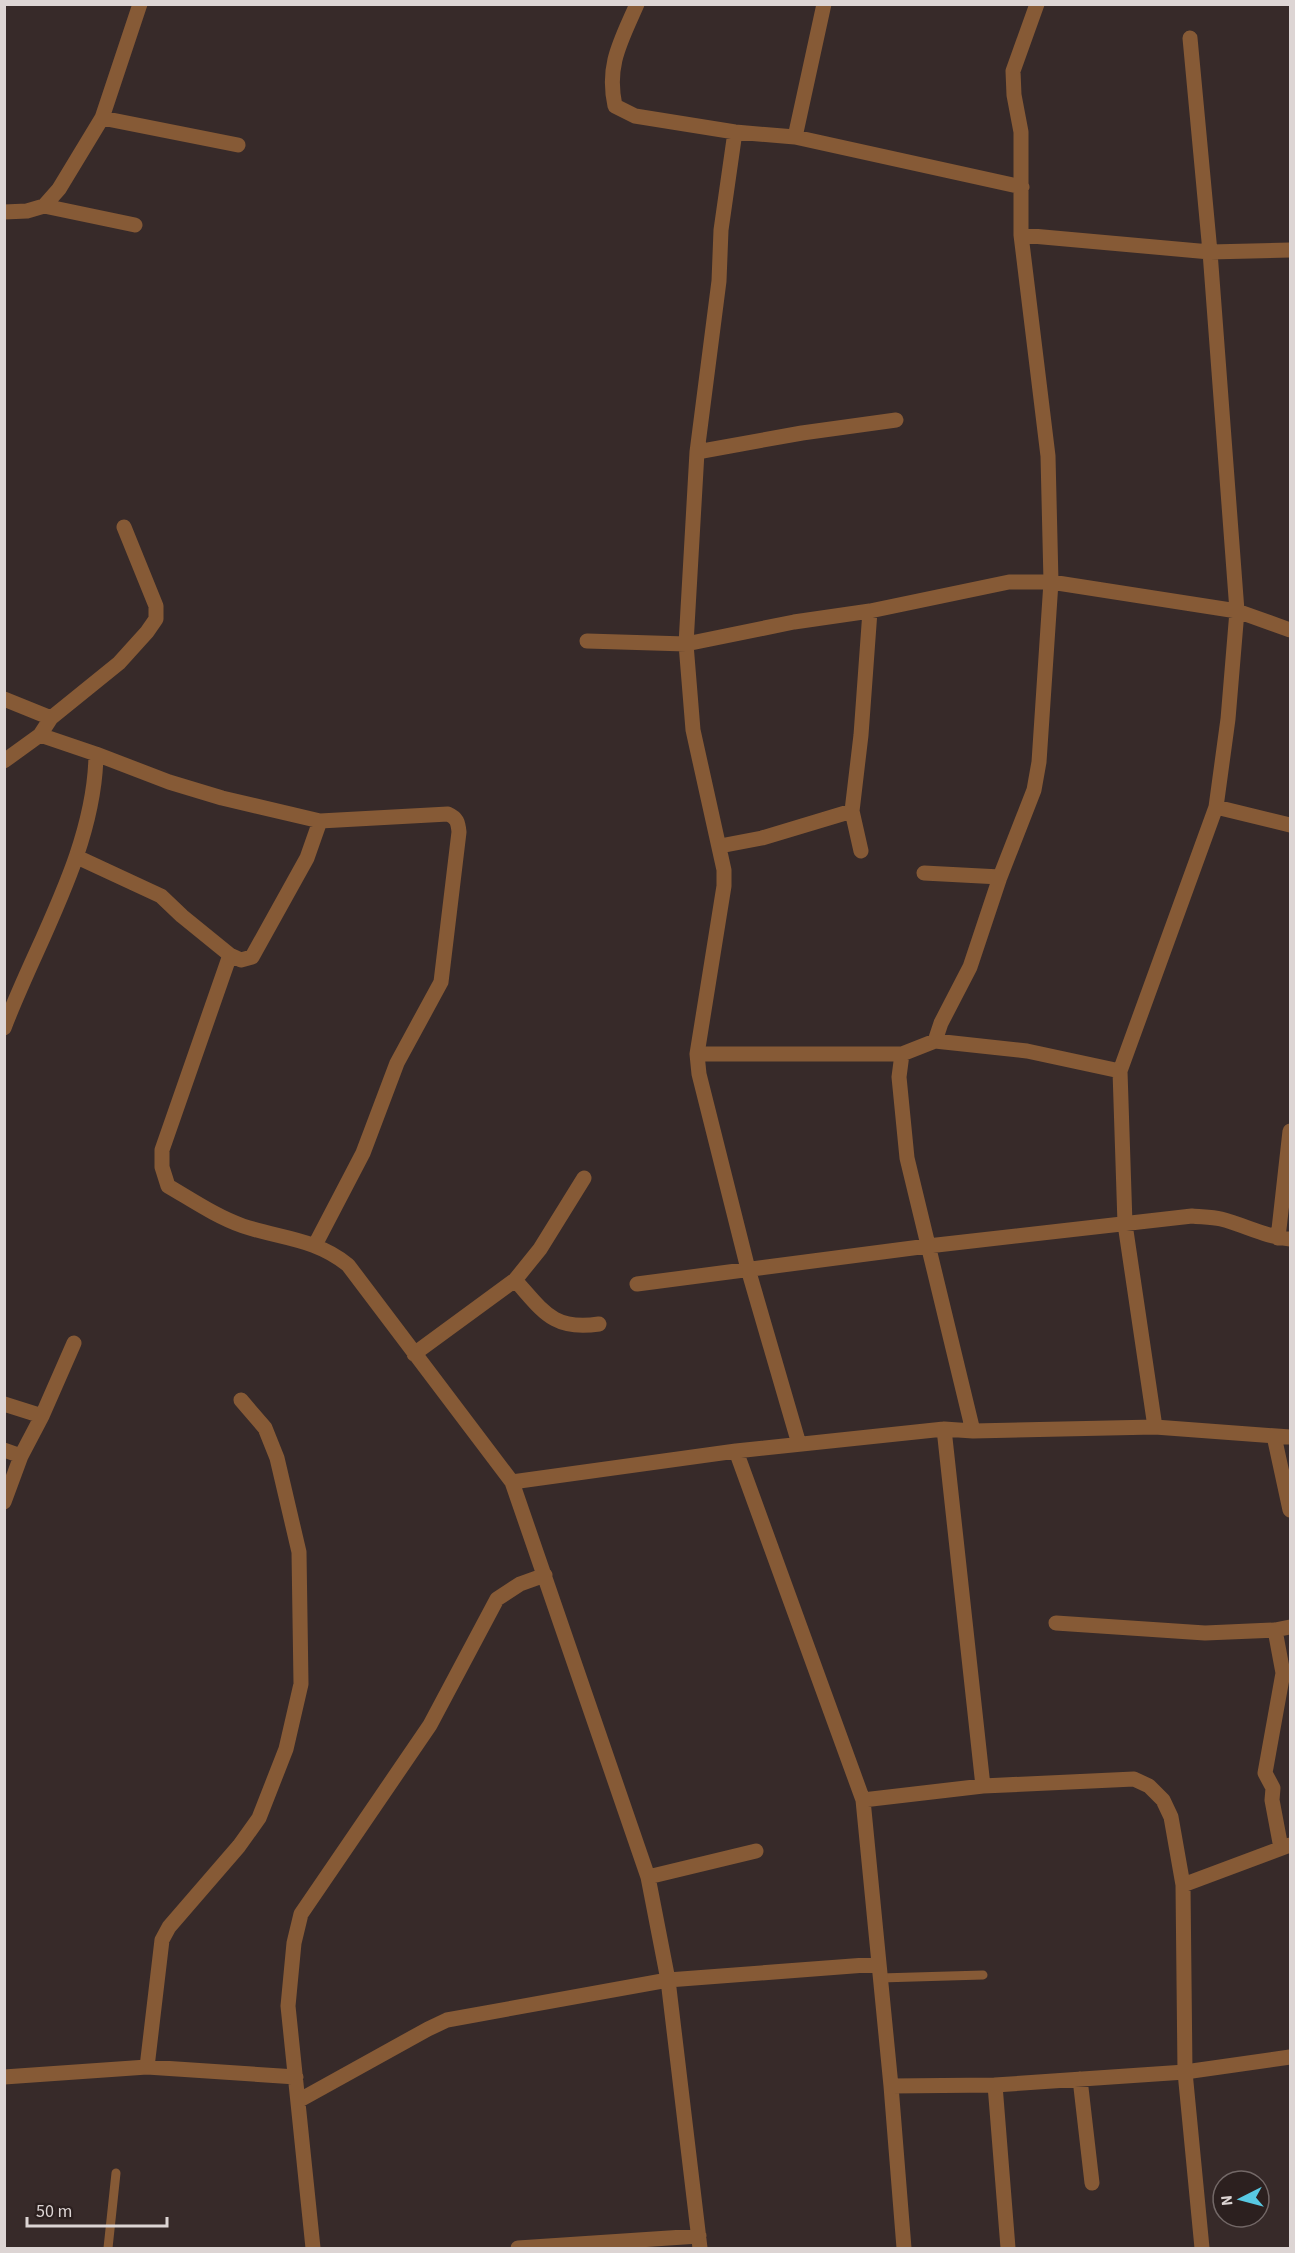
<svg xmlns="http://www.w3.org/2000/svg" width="1295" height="2253" font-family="'Source Sans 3',sans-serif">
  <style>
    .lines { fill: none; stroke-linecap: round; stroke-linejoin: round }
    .service { stroke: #865a36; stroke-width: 9 }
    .minor { stroke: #865a36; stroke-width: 15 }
  </style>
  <rect width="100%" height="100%" fill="#372a29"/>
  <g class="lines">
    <path class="service" d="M880,1978L983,1975
      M108,2248L116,2173"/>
    <path class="minor" d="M637,4C621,41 606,65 615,106L635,116L735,132L795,137L1022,187
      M102,118L238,145
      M735,132L721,230L719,281L697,452L686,644L693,730L724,870V886L697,1054L699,1074L748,1269L799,1444
      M795,137L824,4
      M44,206L135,225
      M4,212L27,211L44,206L59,189L102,118L140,4
      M1021,235L1210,252L1290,250
      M697,452L802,433L896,420
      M587,641L686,644L794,622L870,611L1009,582H1051L1237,611L1290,630
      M4,699L51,718
      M96,754L169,782L222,798L320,821L448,814C457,818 458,822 459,832L441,982L397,1063L363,1153L315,1245
      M4,761L40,735L51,718L119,663L147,632L156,619V606L124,527
      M1216,807L1290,825
      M720,846L762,838L852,811
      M861,851L852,811L861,735L870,611
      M77,857L161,896L182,916L230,955L241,960L252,957L307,858L320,821
      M924,873L1000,877
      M230,955L162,1150V1167L168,1186C192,1200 217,1217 243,1226C282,1239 314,1238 348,1265L512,1482L648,1877L668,1980L700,2248
      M4,1028C37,941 95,849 96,754L40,735
      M935,1041L941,1023L970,967L1000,877L1034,790L1039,762L1051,582L1048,456L1021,235V132L1014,95L1013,71L1037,4
      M697,1054H902L935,1041L1027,1051L1120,1071
      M902,1054L899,1077L907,1158L973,1431
      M1278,1238L1290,1131
      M515,1280C543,1311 553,1331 599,1324
      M637,1284L928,1246L1192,1216C1201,1217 1212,1217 1221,1219C1245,1225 1265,1237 1290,1239
      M414,1354L515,1280L540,1249L584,1178
      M4,1404L42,1416
      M1155,1427L1125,1224L1120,1071L1216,807L1228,719L1237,611L1210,252L1190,38
      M944,1429L983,1786
      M1274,1436L1290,1510
      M4,1450L21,1456
      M736,1451L863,1800L891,2086L904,2248
      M512,1482L736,1451L944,1429L973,1431L1155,1427L1290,1437
      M4,1502L21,1456L42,1416L74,1343
      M1056,1623L1205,1633L1275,1630L1290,1627
      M1275,1630L1283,1673L1265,1773L1273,1788L1272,1800L1281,1848
      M863,1800L983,1786L1134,1779L1149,1786L1163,1800L1171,1817L1183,1885L1185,2072L1202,2248
      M648,1877L756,1851
      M1183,1885L1290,1845
      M147,2067L162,1940L169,1927L239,1846L259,1818L286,1749L301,1684L299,1552L277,1458L265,1428L241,1400
      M4,2077L147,2067L296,2077
      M1080,2079L1092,2183
      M995,2085L1008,2248
      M891,2086L995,2085L1185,2072L1290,2057
      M298,2101L428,2029L447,2020L668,1980L879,1964
      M313,2248L288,2006L294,1943L301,1914L430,1725L497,1599L520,1584L545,1575
      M518,2248L699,2236"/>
  </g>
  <rect width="1295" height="2253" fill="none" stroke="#ddd5d4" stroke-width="12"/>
  <g transform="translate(1241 2199) rotate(264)"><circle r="28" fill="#2c201f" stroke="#736867" stroke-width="1.5"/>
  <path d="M0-4.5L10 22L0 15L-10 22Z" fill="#58c9e3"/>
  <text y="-9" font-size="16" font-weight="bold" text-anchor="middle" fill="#ddd5d4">N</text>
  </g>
  <path d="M27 2217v9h140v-9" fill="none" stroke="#ddd5d4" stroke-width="3"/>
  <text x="36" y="2217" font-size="18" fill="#ddd5d4" stroke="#2c201f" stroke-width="4.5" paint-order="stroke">50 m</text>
</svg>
